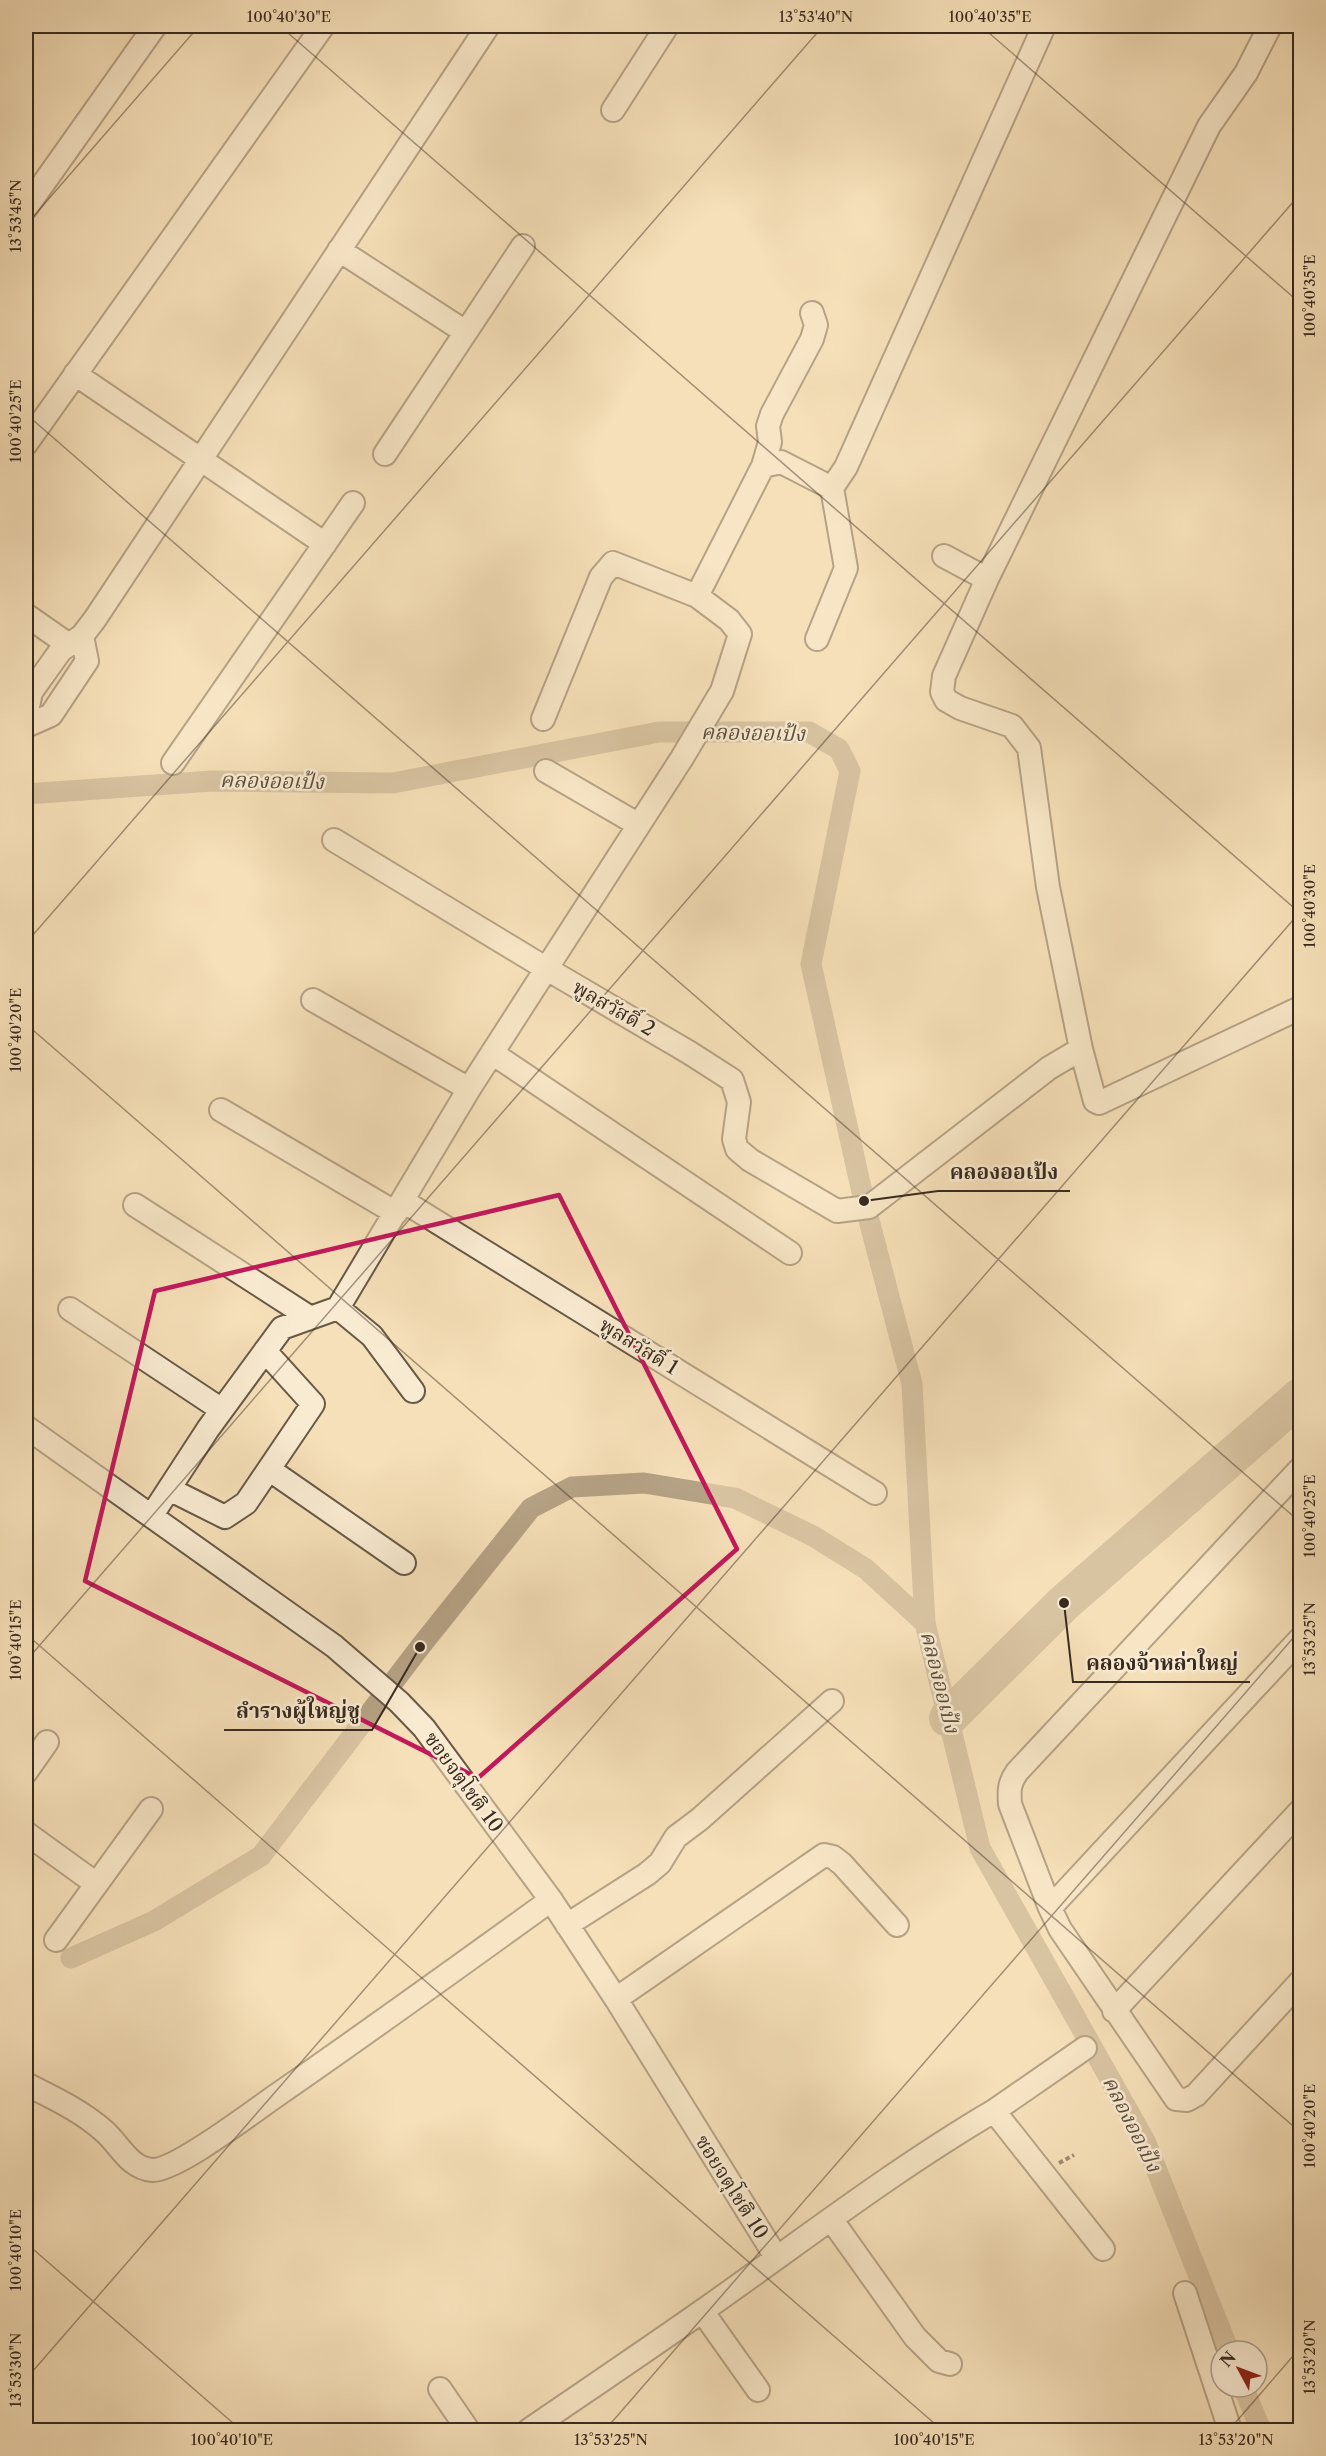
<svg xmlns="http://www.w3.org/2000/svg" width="1326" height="2456" font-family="'Libre Caslon Text','Noto Serif Thai',serif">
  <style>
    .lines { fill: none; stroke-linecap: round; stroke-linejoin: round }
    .canal { stroke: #b6a285; stroke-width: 21 }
    .river { stroke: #b6a285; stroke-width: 38 }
    .minor-casing { stroke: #685846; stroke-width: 26 }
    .path { stroke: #392a1f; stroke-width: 4; stroke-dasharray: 4.5 3; stroke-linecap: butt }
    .minor { stroke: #f9ebd2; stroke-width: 22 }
    .marked { fill: none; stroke: #c2185b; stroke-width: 4.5; stroke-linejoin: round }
    .ticks { fill: none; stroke: #392a1f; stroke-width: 1.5; stroke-opacity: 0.45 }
    .labels { text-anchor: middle; stroke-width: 5; stroke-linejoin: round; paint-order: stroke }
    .street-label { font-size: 20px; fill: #392a1f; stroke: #f9ebd2 }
    .water-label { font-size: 21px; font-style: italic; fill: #5e4e3e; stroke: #f9ebd2 }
    .leader { fill: none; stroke: #392a1f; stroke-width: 2 }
    .callout-dot { fill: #392a1f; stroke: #f9ebd2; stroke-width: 2 }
    .callout-label { font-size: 21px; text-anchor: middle; font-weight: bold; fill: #392a1f; stroke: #f9ebd2; stroke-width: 5; stroke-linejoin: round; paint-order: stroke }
    .neatline { fill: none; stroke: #392a1f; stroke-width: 2 }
    .ticks-label { font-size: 15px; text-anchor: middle; fill: #392a1f }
  </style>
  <rect width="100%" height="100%" fill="#f6e0b9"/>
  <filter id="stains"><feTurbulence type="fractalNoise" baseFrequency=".00333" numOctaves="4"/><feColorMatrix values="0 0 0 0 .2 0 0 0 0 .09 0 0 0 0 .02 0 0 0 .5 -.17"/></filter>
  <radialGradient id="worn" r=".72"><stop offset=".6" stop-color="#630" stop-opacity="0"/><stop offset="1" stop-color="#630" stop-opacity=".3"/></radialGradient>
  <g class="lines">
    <path class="canal" d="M26,794L212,781L393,783L659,732H809L839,749L850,771L811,964L864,1201L912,1384L925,1623L980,1848L1145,2141L1229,2351
      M71,1958L154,1921L261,1856L420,1647L531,1508L572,1487L644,1483L735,1498L813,1536L866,1569L925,1623
      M1243,2387L1261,2430"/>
    <path class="river" d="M948,1718L1064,1603L1300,1397"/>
    <defs>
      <path id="minor" d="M613,110L667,26
        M26,208L155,26
        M339,250L464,331
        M75,374L325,544
        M26,444L323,26
        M385,454L523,246
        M763,466L781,462L832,488
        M944,556L987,579
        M697,596L763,466L770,442L768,426L772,414L812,339L816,325L812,313
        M26,615L69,645
        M817,639L846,568L832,488L846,467L1044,26
        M26,716L31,692L61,650L82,636L95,619L488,26
        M26,726L51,715L87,661L82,636
        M173,763L353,503
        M546,771L639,825
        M334,840L547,969L690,1053L732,1080L739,1102L734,1139L737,1149L750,1160L837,1211L869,1207L1049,1068L1081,1049L1048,887L1029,748L1012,726L960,708L946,700L942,692L944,676L987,579L1209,126L1246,73L1270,26
        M313,1000L469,1089
        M1081,1049L1095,1101L1099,1103L1300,1008
        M492,1053L790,1253
        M221,1110L396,1213
        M403,1201L875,1493
        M135,1205L309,1317
        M338,1308L372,1336L413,1391
        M70,1309L222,1410
        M26,1427L334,1646L399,1702L424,1728L551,1900L616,1999L776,2257
        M1300,1469L1017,1772C1009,1783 1009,1791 1010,1804L1050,1908L1060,1929L1176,2099L1187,2100L1196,2095L1300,1982
        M270,1470L404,1563
        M169,1489L225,1517L246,1503L313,1404L265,1351
        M152,1515L208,1429L282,1328L338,1308L469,1089L682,758L722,691L740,634L729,620L697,596L613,563L601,577L543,719
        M26,1772L47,1742
        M26,1833L95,1883
        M1050,1908L1300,1639
        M567,1925L647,1874L660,1863L676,1837L700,1819L832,1701
        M56,1940L151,1809
        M616,1999L824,1855L833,1857L842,1864L897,1925
        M1114,2011L1300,1811
        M30,2086C56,2099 83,2112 104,2131C120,2145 129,2168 152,2170C177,2171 256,2109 280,2093C371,2030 461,1965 551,1900
        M994,2111L1085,2048
        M831,2219L915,2337L939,2361L950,2364
        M1185,2293L1230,2430
        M702,2311L758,2390
        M440,2389L468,2430
        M529,2430C586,2391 644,2352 701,2312C798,2244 892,2171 994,2111L1103,2249"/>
    </defs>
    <use href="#minor" class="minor-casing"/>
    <path class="path" d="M1059,2163L1074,2155"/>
    <use href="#minor" class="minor"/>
  </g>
  <path d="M0 0H1326V2456H0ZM559,1195L737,1549L478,1778L85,1581L155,1291Z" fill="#f6e0b9" fill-opacity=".55" fill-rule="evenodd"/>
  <path class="marked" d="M559,1195L737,1549L478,1778L85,1581L155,1291Z"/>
  <path class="ticks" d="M280,26L1300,913M981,26L1300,303M26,225L199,26M26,414L1300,1522M26,943L823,26M26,1024L1300,2132M26,1634L942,2430M26,1661L1300,194M26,2243L241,2430M26,2379L1300,912M605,2430L1300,1630M1229,2430L1300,2348"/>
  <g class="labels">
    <g class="street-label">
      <text transform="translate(614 1008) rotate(30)" y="7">พูลสวัสดิ์ 2</text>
      <text transform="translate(639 1346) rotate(32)" y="7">พูลสวัสดิ์ 1</text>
      <text transform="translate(464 1782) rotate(54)" y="7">ซอยจตุโชติ 10</text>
      <text transform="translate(732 2187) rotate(58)" y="7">ซอยจตุโชติ 10</text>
    </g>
    <g class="water-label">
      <text transform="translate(753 733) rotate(1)" y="7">คลองออเป้ง</text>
      <text transform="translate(272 781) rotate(1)" y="7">คลองออเป้ง</text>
      <text transform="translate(940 1682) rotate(76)" y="7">คลองออเป้ง</text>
      <text transform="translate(1132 2124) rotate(63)" y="7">คลองออเป้ง</text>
    </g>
  </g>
  <path class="leader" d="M864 1201L938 1191H1070M1064 1603L1073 1682H1250M420 1647L372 1730H224"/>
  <g class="callout-dot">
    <circle cx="864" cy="1201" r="6"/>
    <circle cx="1064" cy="1603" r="6"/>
    <circle cx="420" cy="1647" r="6"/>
  </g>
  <g class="callout-label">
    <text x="1004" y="1179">คลองออเป้ง</text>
    <text x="1162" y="1670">คลองจ้าหล่าใหญ่</text>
    <text x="298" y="1718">ลำรางผู้ใหญ่ชู</text>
  </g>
  <rect width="1326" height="2456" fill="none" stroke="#f6e0b9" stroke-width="66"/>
  <g transform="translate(1239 2369) rotate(311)"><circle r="28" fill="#f9ebd2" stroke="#ac9e8a" stroke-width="1.5"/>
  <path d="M0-4.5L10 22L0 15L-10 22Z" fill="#8f2418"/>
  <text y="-9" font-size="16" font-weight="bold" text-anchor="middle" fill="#392a1f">N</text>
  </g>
  <rect x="33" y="33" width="1260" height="2390" class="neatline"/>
  <g class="ticks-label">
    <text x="289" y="22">100°40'30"E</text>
    <text x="816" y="22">13°53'40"N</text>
    <text x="990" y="22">100°40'35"E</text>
    <text transform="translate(16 216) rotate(-90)" y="5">13°53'45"N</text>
    <text transform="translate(1310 296) rotate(-90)" y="5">100°40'35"E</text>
    <text transform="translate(16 421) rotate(-90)" y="5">100°40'25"E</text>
    <text transform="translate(1310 906) rotate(-90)" y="5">100°40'30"E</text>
    <text transform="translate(16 1030) rotate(-90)" y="5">100°40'20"E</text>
    <text transform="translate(1310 1516) rotate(-90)" y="5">100°40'25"E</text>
    <text transform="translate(1310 1639) rotate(-90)" y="5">13°53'25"N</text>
    <text transform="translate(16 1640) rotate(-90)" y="5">100°40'15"E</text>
    <text transform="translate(1310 2126) rotate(-90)" y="5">100°40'20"E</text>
    <text transform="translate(16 2250) rotate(-90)" y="5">100°40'10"E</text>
    <text transform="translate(1310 2357) rotate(-90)" y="5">13°53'20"N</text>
    <text transform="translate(16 2370) rotate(-90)" y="5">13°53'30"N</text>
    <text x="232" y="2445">100°40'10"E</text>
    <text x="611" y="2445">13°53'25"N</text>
    <text x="934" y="2445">100°40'15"E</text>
    <text x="1236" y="2445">13°53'20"N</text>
  </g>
  <rect width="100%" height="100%" filter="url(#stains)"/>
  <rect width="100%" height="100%" fill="url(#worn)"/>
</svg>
